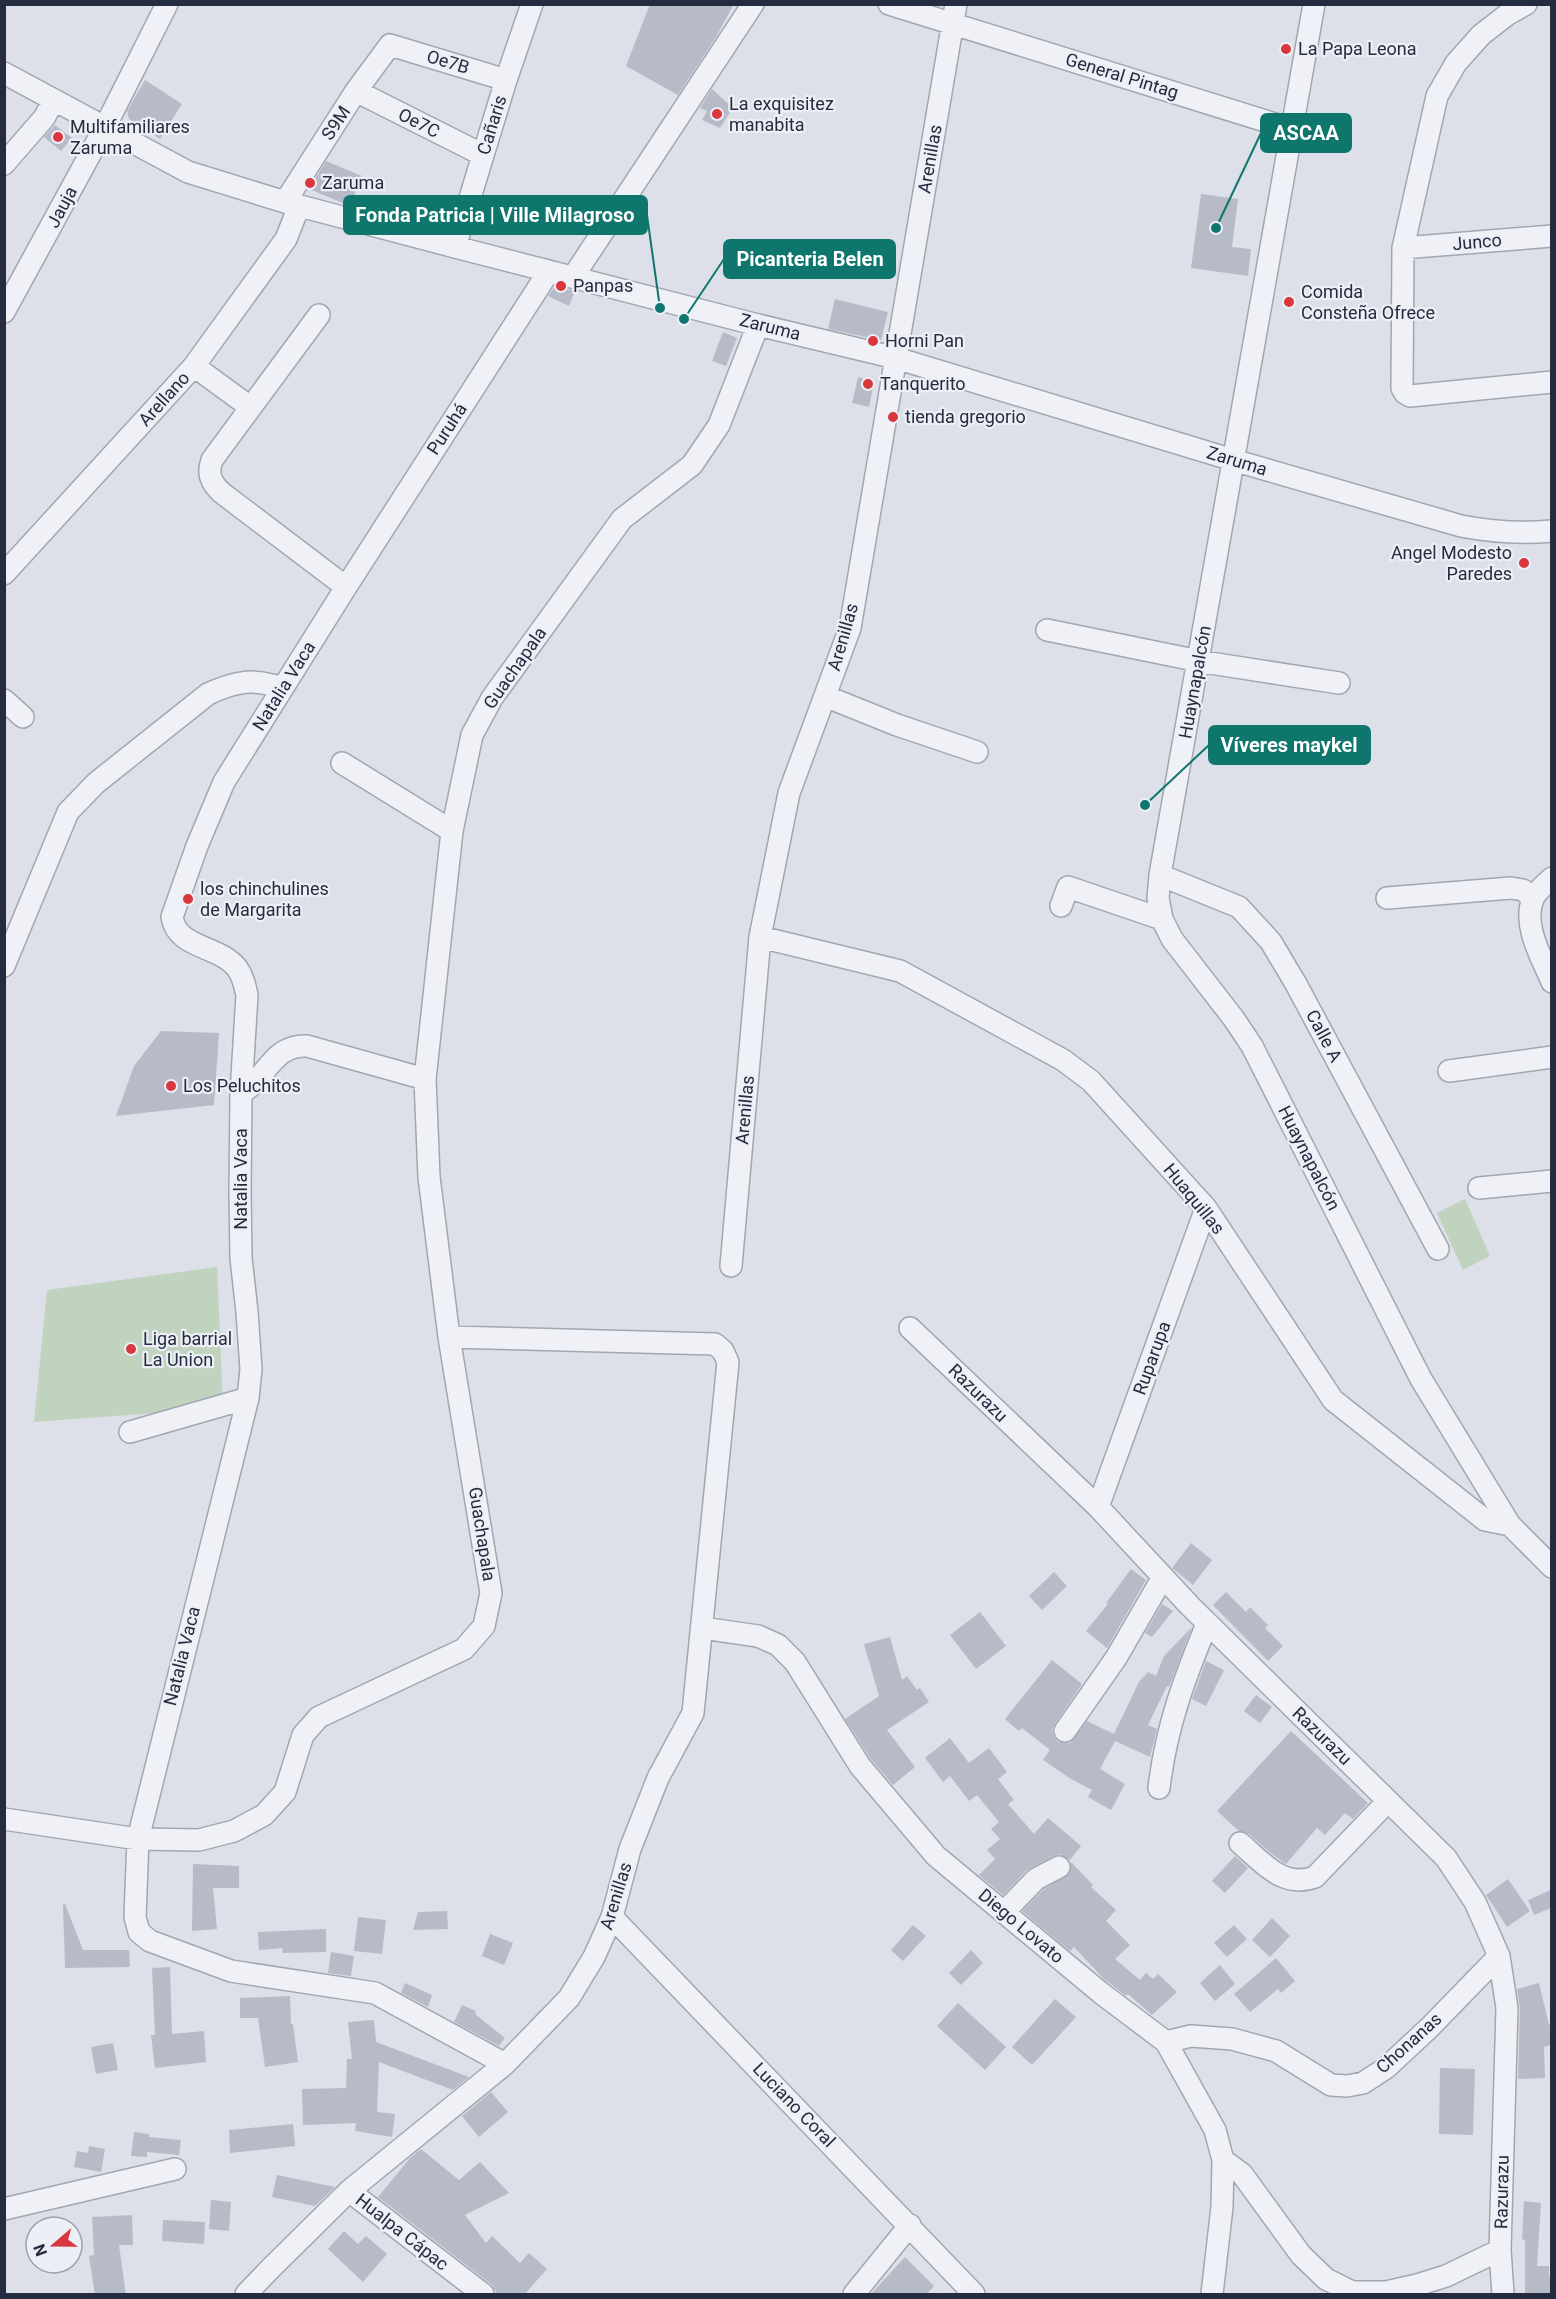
<svg xmlns="http://www.w3.org/2000/svg" width="1556" height="2299" font-family="Roboto,sans-serif">
  <style>
    .green { fill: #c0d3be }
    .building { fill: #b7bbc8 }
    .lines { fill: none; stroke-linecap: round; stroke-linejoin: round }
    .minor-casing { stroke: #a2a6b2; stroke-width: 24 }
    .minor { stroke: #f0f1f6; stroke-width: 21 }
    .poi-dot { fill: #d8373d; stroke: #edeff6; stroke-width: 2 }
    .labels { text-anchor: middle; stroke-width: 4.5; stroke-linejoin: round; paint-order: stroke }
    .poi-label { font-size: 18px; fill: #252c40; stroke: #edeff6; text-anchor: start }
    .street-label { font-size: 18px; fill: #252c40; stroke: #edeff6 }
    .leader { fill: none; stroke: #0f766e; stroke-width: 2 }
    .callout-dot { fill: #0f766e; stroke: #edeff6; stroke-width: 2 }
    .callout { fill: #0f766e; stroke: #0f766e; stroke-width: 2 }
    .callout-label { font-size: 20px; text-anchor: middle; font-weight: bold; fill: #fff }
  </style>
  <rect width="100%" height="100%" fill="#dde0e8"/>
  <path class="green" d="M1465,1199L1490,1256L1463,1270L1437,1213Z
    M217,1267L223,1408L34,1422L47,1290Z"/>
  <path class="building" d="M650,4H734L716,37L678,95L626,66Z
    M145,80L182,104L160,139L129,119L127,111Z
    M712,89L733,108L720,128L702,120L707,111L700,108Z
    M55,125L72,138L61,151L44,137Z
    M326,161L362,176L350,206L309,189Z
    M1201,194L1238,199L1232,247L1251,249L1248,276L1191,268Z
    M555,286L575,291L569,306L548,296Z
    M835,299L888,312L881,340L828,329Z
    M723,332L737,338L726,366L712,361Z
    M858,377L874,382L869,407L852,403Z
    M161,1031L219,1033L214,1105L116,1116L134,1066Z
    M1191,1543L1212,1560L1193,1585L1172,1568Z
    M1131,1569L1146,1580L1107,1648L1086,1631L1108,1604L1106,1603Z
    M1054,1572L1067,1586L1042,1610L1029,1596Z
    M1226,1592L1246,1612L1250,1607L1268,1625L1265,1628L1283,1646L1268,1661L1213,1605Z
    M1162,1604L1173,1611L1152,1637L1145,1633Z
    M980,1612L1006,1646L976,1669L950,1635Z
    M1192,1627L1169,1687L1167,1686L1148,1725L1157,1729L1150,1757L1115,1741L1100,1769L1125,1784L1111,1810L1088,1797L1092,1790L1071,1779L1043,1760L1050,1750L1022,1728L1019,1731L1005,1719L1052,1660L1082,1684L1055,1724L1052,1730L1054,1737L1058,1742L1070,1743L1087,1721L1114,1734L1139,1682L1148,1672L1156,1676L1164,1656Z
    M890,1637L902,1680L907,1676L917,1690L920,1688L929,1702L887,1730L915,1767L893,1785L870,1758L845,1719L879,1696L864,1644Z
    M1206,1661L1224,1670L1206,1706L1192,1699Z
    M1256,1695L1272,1707L1260,1723L1244,1711Z
    M1291,1731L1368,1803L1353,1819L1345,1813L1325,1835L1317,1828L1286,1864L1273,1855L1249,1834L1239,1831L1217,1811Z
    M950,1738L969,1763L989,1748L1007,1772L998,1779L1014,1800L1008,1804L1034,1834L1048,1818L1081,1846L1070,1860L1060,1854L1053,1856L1027,1870L1003,1895L979,1875L995,1859L987,1850L1000,1839L991,1829L999,1822L977,1795L969,1801L950,1776L943,1782L925,1758Z
    M1235,1856L1248,1868L1225,1893L1212,1881Z
    M1071,1862L1093,1885L1091,1887L1116,1910L1106,1921L1130,1945L1115,1959L1140,1980L1146,1973L1153,1979L1158,1974L1177,1992L1152,2015L1128,1994L1126,1996L1103,1978L1074,1947L1070,1951L1022,1911L1044,1889L1069,1874Z
    M193,1864L239,1866V1888H213L217,1929L192,1931Z
    M1508,1879L1530,1911L1507,1927L1486,1895Z
    M1551,1890V1908L1534,1915L1528,1900Z
    M63,1904H65L83,1950H129L130,1967L65,1968Z
    M447,1911L448,1929L413,1930L418,1912Z
    M358,1917L386,1920L382,1954L354,1951Z
    M1272,1918L1290,1936L1270,1957L1252,1940Z
    M913,1925L926,1936L903,1961L891,1950Z
    M1234,1925L1247,1939L1227,1957L1214,1943Z
    M326,1929V1952L283,1953L282,1948L259,1950L258,1932Z
    M490,1934L513,1943L504,1965L482,1956Z
    M971,1950L983,1963L961,1985L949,1973Z
    M331,1952L354,1956L351,1976L328,1973Z
    M1276,1958L1295,1981L1281,1993L1278,1989L1250,2012L1234,1994Z
    M1220,1965L1235,1984L1215,2001L1200,1983Z
    M170,1967L172,2034L204,2031L206,2062L155,2068L151,2035H155L152,1968Z
    M405,1983L432,1995L428,2007L401,1993Z
    M1539,1983L1549,2025L1551,2024V2045L1544,2047L1545,2078L1518,2079L1520,2008L1517,1989Z
    M290,1996L291,2024H293L298,2062L265,2067L258,2018H240V1998Z
    M1055,1999L1076,2017L1032,2065L1012,2047Z
    M958,2003L1006,2047L985,2070L937,2026Z
    M462,2005L476,2011L475,2014L505,2038L499,2046L454,2022Z
    M374,2020L376,2042L469,2077L453,2090L379,2062L377,2112L395,2114L392,2137L355,2131L356,2123L303,2125L302,2089L346,2088L347,2059H352L348,2022Z
    M113,2043L118,2070L96,2074L91,2047Z
    M1440,2068L1475,2069L1473,2135L1439,2134Z
    M491,2092L508,2112L479,2137L462,2116Z
    M293,2124L295,2146L230,2153L229,2130Z
    M134,2132L149,2134V2137L181,2140L179,2155L147,2152V2157L131,2156Z
    M89,2146L105,2149L101,2172L74,2167L77,2151L88,2153Z
    M421,2149L459,2180L480,2162L509,2193L465,2215L486,2243L492,2236L520,2263L529,2253L547,2269L524,2295H498L491,2284L378,2197L410,2158Z
    M277,2175L335,2187L315,2206L272,2197Z
    M211,2200L231,2202L229,2231L209,2229Z
    M1524,2201L1541,2203L1537,2266H1549V2277H1551V2295H1525V2240L1522,2239Z
    M132,2215L133,2245H119L126,2295H95L89,2256L94,2255L92,2217Z
    M163,2220L205,2222L204,2244L162,2241Z
    M344,2231L358,2244L366,2236L387,2254L363,2282L328,2249Z
    M905,2257L934,2286L926,2295H870Z"/>
  <g class="lines">
    <defs>
      <path id="minor" d="M889,4L1291,129
        M1314,4L1160,875L1158,898L1162,919L1172,939L1234,1019L1252,1046L1421,1379L1510,1525
        M1526,4L1508,14L1481,35L1456,63L1437,96L1403,248L1402,388L1405,393L1410,396L1552,382
        M4,73L188,172L285,202L455,247L758,325L896,358L1233,460L1461,526C1492,532 1520,534 1552,531
        M356,91L483,155
        M4,164L44,118L54,100
        M285,202L356,91L390,45L506,80
        M455,247L506,80L532,4
        M1403,248L1552,236
        M573,277L753,4
        M4,312L105,127L167,4
        M319,315L212,460C207,474 211,483 222,493L346,587
        M194,366L250,407
        M4,574L194,366L286,239L299,206
        M1047,630L1204,662L1339,683
        M825,696L897,725L977,752
        M4,700L23,717
        M342,763L452,831
        M1160,875L1239,907L1271,942L1296,984L1438,1249
        M1552,878C1546,884 1536,891 1533,899C1522,925 1542,958 1552,982
        M1387,898L1511,888L1523,890L1533,898
        M1061,906L1068,887L1162,919
        M760,937L900,971L1063,1060L1091,1081L1206,1208L1333,1400L1485,1520L1510,1525L1552,1567
        M4,966L68,812L96,783L208,694C236,681 253,678 283,688
        M1449,1071L1552,1057
        M241,1093C268,1078 271,1045 307,1046L425,1079L452,831L472,735L492,698L622,519L692,465L719,425L758,325
        M1479,1188L1552,1181
        M731,1266L760,937L789,793L850,628L956,4
        M910,1328L1098,1507L1190,1606L1446,1858L1475,1902L1499,1956L1507,2008L1500,2250L1503,2294
        M130,1432L248,1398
        M1098,1507L1206,1208
        M703,1628L758,1636L778,1645L795,1662L860,1766L936,1856L1101,1993L1166,2042L1215,2130L1223,2160L1222,2207L1212,2294
        M1065,1731L1116,1658L1163,1577
        M1159,1788C1166,1728 1184,1679 1207,1624
        M4,1819L138,1839L199,1840L234,1831L264,1815L285,1792L303,1735L319,1717L464,1649L484,1626L491,1593L449,1337L429,1177L425,1079
        M1240,1843C1262,1862 1283,1889 1315,1877L1388,1801
        M1004,1912L1036,1879L1059,1867
        M612,1917L974,2294
        M1166,2042L1191,2036L1232,2039L1276,2051L1331,2085L1347,2086L1363,2083L1386,2068L1429,2028L1499,1956
        M505,2064L375,1993L231,1971L150,1941L139,1932L135,1917L138,1839L248,1398L251,1369L247,1312L241,1258L240,1193L241,1093L247,995C245,986 243,976 237,968C219,945 177,949 172,917L197,846L224,782L346,587L549,271
        M1223,2160L1242,2174L1301,2255L1326,2279L1352,2292H1386L1417,2285L1446,2276L1500,2250
        M349,2191L483,2294
        M4,2209L175,2169
        M246,2294L270,2269L349,2191L505,2064L569,1998L594,1957L612,1917L630,1849L658,1778L693,1713L728,1362L723,1351L715,1344L449,1337
        M854,2294L910,2225"/>
    </defs>
    <use href="#minor" class="minor-casing"/>
    <use href="#minor" class="minor"/>
  </g>
  <g class="poi-dot">
    <circle cx="1286" cy="49" r="6"/>
    <circle cx="717" cy="114" r="6"/>
    <circle cx="58" cy="137" r="6"/>
    <circle cx="310" cy="183" r="6"/>
    <circle cx="561" cy="286" r="6"/>
    <circle cx="1289" cy="302" r="6"/>
    <circle cx="873" cy="341" r="6"/>
    <circle cx="868" cy="384" r="6"/>
    <circle cx="893" cy="417" r="6"/>
    <circle cx="1524" cy="563" r="6"/>
    <circle cx="188" cy="899" r="6"/>
    <circle cx="171" cy="1086" r="6"/>
    <circle cx="131" cy="1349" r="6"/>
  </g>
  <g class="labels">
    <g class="poi-label">
      <text x="1298" y="55">La Papa Leona</text>
      <text x="729" y="110">La exquisitez<tspan x="729" dy="21">manabita</tspan></text>
      <text x="70" y="133">Multifamiliares<tspan x="70" dy="21">Zaruma</tspan></text>
      <text x="322" y="189">Zaruma</text>
      <text x="573" y="292">Panpas</text>
      <text x="1301" y="298">Comida<tspan x="1301" dy="21">Consteña Ofrece</tspan></text>
      <text x="885" y="347">Horni Pan</text>
      <text x="880" y="390">Tanquerito</text>
      <text x="905" y="423">tienda gregorio</text>
      <text x="1512" y="559" text-anchor="end">Angel Modesto<tspan x="1512" dy="21">Paredes</tspan></text>
      <text x="200" y="895">los chinchulines<tspan x="200" dy="21">de Margarita</tspan></text>
      <text x="183" y="1092">Los Peluchitos</text>
      <text x="143" y="1345">Liga barrial<tspan x="143" dy="21">La Union</tspan></text>
    </g>
    <g class="street-label">
      <text transform="translate(448 62) rotate(17)" y="6">Oe7B</text>
      <text transform="translate(1122 76) rotate(17)" y="6">General Pintag</text>
      <text transform="translate(336 123) rotate(-57)" y="6">S9M</text>
      <text transform="translate(419 123) rotate(27)" y="6">Oe7C</text>
      <text transform="translate(492 125) rotate(-73)" y="6">Cañaris</text>
      <text transform="translate(930 159) rotate(-80)" y="6">Arenillas</text>
      <text transform="translate(62 207) rotate(-62)" y="6">Jauja</text>
      <text transform="translate(1477 242) rotate(-5)" y="6">Junco</text>
      <text transform="translate(770 327) rotate(14)" y="6">Zaruma</text>
      <text transform="translate(164 399) rotate(-48)" y="6">Arellano</text>
      <text transform="translate(447 429) rotate(-57)" y="6">Puruhá</text>
      <text transform="translate(1237 461) rotate(17)" y="6">Zaruma</text>
      <text transform="translate(843 637) rotate(-74)" y="6">Arenillas</text>
      <text transform="translate(515 668) rotate(-55)" y="6">Guachapala</text>
      <text transform="translate(1195 682) rotate(-80)" y="6">Huaynapalcón</text>
      <text transform="translate(284 686) rotate(-58)" y="6">Natalia Vaca</text>
      <text transform="translate(1324 1036) rotate(62)" y="6">Calle A</text>
      <text transform="translate(745 1110) rotate(-85)" y="6">Arenillas</text>
      <text transform="translate(1309 1158) rotate(63)" y="6">Huaynapalcón</text>
      <text transform="translate(241 1179) rotate(-90)" y="6">Natalia Vaca</text>
      <text transform="translate(1194 1199) rotate(51)" y="6">Huaquillas</text>
      <text transform="translate(1152 1358) rotate(-70)" y="6">Ruparupa</text>
      <text transform="translate(978 1393) rotate(44)" y="6">Razurazu</text>
      <text transform="translate(482 1534) rotate(81)" y="6">Guachapala</text>
      <text transform="translate(182 1656) rotate(-76)" y="6">Natalia Vaca</text>
      <text transform="translate(1322 1736) rotate(44)" y="6">Razurazu</text>
      <text transform="translate(616 1896) rotate(-73)" y="6">Arenillas</text>
      <text transform="translate(1021 1926) rotate(40)" y="6">Diego Lovato</text>
      <text transform="translate(1409 2043) rotate(-42)" y="6">Chonanas</text>
      <text transform="translate(794 2105) rotate(46)" y="6">Luciano Coral</text>
      <text transform="translate(1502 2192) rotate(-89)" y="6">Razurazu</text>
      <text transform="translate(402 2232) rotate(38)" y="6">Hualpa Cápac</text>
    </g>
  </g>
  <path class="leader" d="M1216 228L1261 133M660 308L647 215M684 319L724 259M1145 805L1209 745"/>
  <g class="callout-dot">
    <circle cx="1216" cy="228" r="6"/>
    <circle cx="660" cy="308" r="6"/>
    <circle cx="684" cy="319" r="6"/>
    <circle cx="1145" cy="805" r="6"/>
  </g>
  <g class="callout">
    <rect x="1261" y="114" width="90" height="38" rx="6"/>
    <rect x="344" y="196" width="303" height="38" rx="6"/>
    <rect x="724" y="240" width="171" height="38" rx="6"/>
    <rect x="1209" y="726" width="161" height="38" rx="6"/>
  </g>
  <g class="callout-label">
    <text x="1306" y="140">ASCAA</text>
    <text x="495" y="222">Fonda Patricia | Ville Milagroso</text>
    <text x="810" y="266">Picanteria Belen</text>
    <text x="1289" y="752">Víveres maykel</text>
  </g>
  <rect width="1556" height="2299" fill="none" stroke="#252c40" stroke-width="12"/>
  <g transform="translate(54 2245) rotate(250)"><circle r="28" fill="#edeff6" stroke="#9da1ad" stroke-width="1.5"/>
  <path d="M0-4.5L10 22L0 15L-10 22Z" fill="#d8373d"/>
  <text y="-9" font-size="16" font-weight="bold" text-anchor="middle" fill="#252c40">N</text>
  </g>
</svg>
